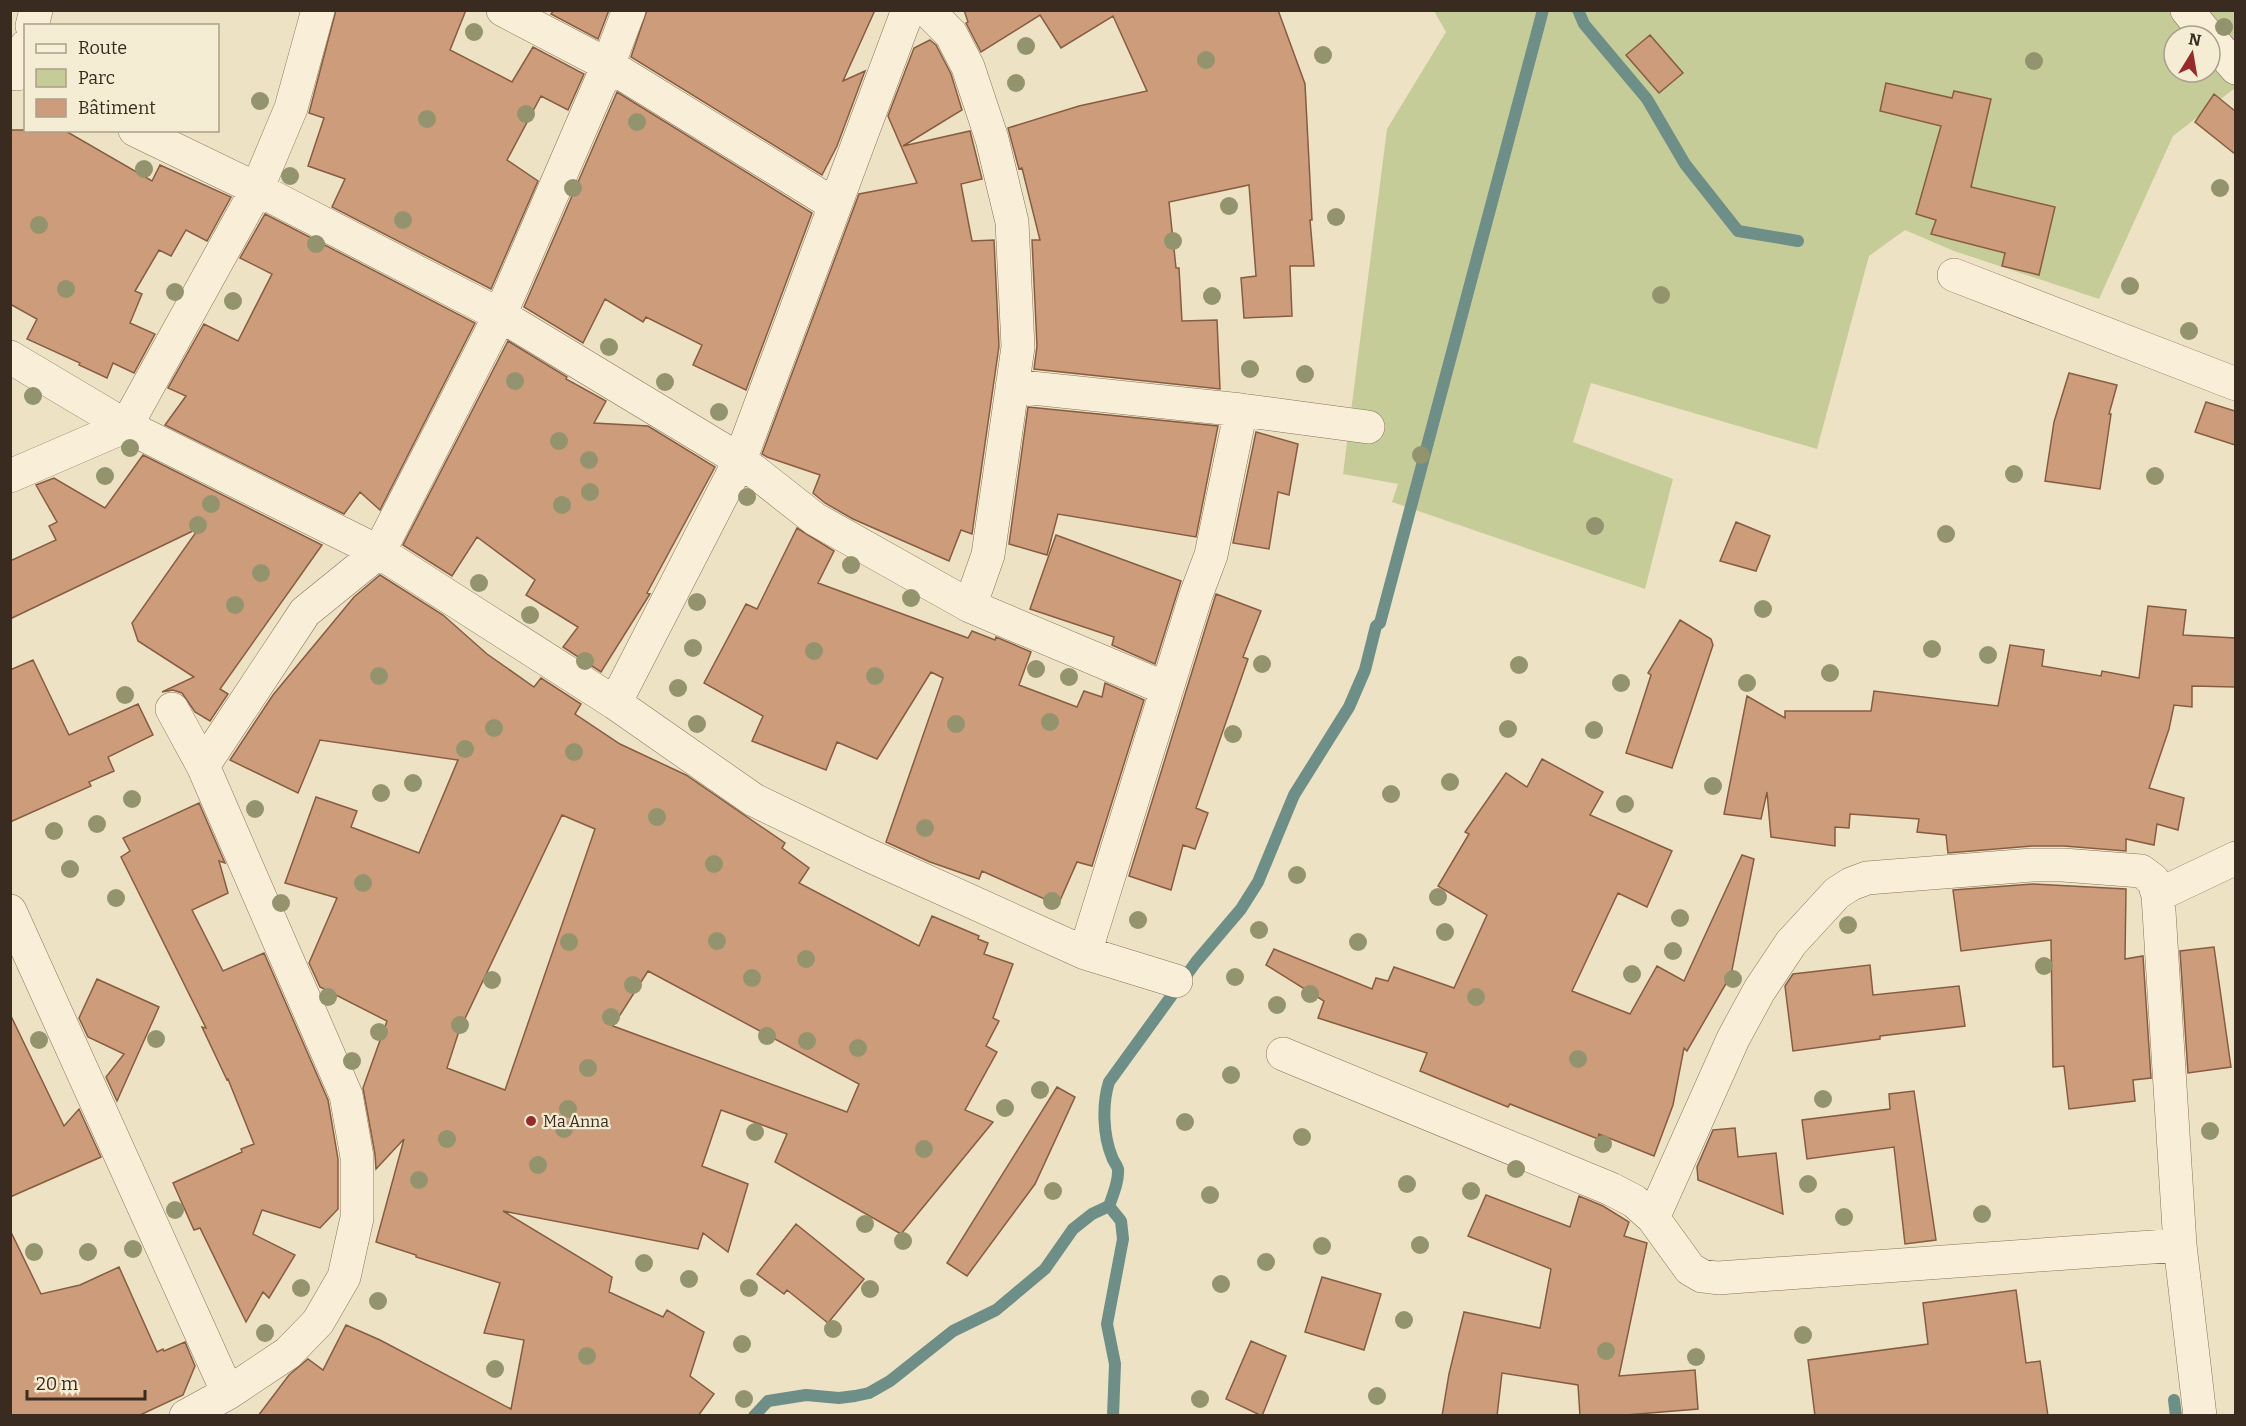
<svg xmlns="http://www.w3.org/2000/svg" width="2246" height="1426" font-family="Bitter,serif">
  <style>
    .green { fill: #c6cc98; fill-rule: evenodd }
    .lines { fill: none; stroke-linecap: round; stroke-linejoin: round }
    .stream { stroke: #6d8f87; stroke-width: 12 }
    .building { fill: #cc9c7b; stroke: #875d41; stroke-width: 1.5; fill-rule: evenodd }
    .minor-casing { stroke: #88735b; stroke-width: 34 }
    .minor { stroke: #f9efd8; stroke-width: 33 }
    .tree { fill: #93946d }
    .poi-dot { fill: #972b2c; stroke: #f5ecd4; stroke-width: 2 }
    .labels { text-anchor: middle; stroke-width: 4.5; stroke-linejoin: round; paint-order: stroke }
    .poi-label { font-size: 16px; fill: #392b1f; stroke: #f5ecd4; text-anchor: start }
  </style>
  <rect width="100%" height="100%" fill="#eee2c4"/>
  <path class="green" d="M1434,11H2235V88L2173,136L2099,299L1954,251L1905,230L1869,256L1817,449L1591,383L1573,442L1673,479L1645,589L1392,502L1398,484L1343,474L1387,129L1446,32ZM2174,36H2210V72H2174Z"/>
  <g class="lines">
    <path class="stream" d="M1578,10L1584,24L1647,99L1685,164L1738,231L1798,241
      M1109,1206L1121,1221L1123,1239L1107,1324L1115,1364L1113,1416
      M2174,1400L2176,1416
      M754,1416L768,1401L806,1395L839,1398L855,1396L869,1393L890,1381L953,1331L996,1310L1045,1269L1073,1229L1092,1214L1109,1206C1113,1195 1119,1181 1118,1169C1117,1165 1113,1161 1112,1157C1103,1135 1102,1104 1109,1082L1196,962L1241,909L1258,882L1294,795L1349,707L1365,670L1376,626L1380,623L1543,10"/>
  </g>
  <path class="building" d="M336,10H466L450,50L512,82L533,47L584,74L568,110L541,96L507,160L538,181L491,289L332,207L345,179L308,166L324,118L309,113Z
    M554,10H609L598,39L551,14Z
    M647,10H875L843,81L865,71L837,146L822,175L631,57Z
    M964,10H1278L1305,84L1312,220H1310L1314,266H1290L1292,316L1244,318L1241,278L1256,276L1249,185L1169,202L1176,268H1179L1182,321L1217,320L1220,389L1034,369L1037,346L1032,240H1040L1022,168L1019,169L1008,128L1079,106L1147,91L1113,16L1061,48L1040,15L981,52L966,23L968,22Z
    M1650,35L1683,73L1659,93L1626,55Z
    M930,40L936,45L951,74L962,110L903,146L970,131L982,179L961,184L972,241L994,240L999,346L972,534L961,530L949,561L853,519L825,503L813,493L820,475L767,457L762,454L859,194L917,183L888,116L914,48Z
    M1886,83L1952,98L1954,91L1991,99L1971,187L2055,207L2039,275L2002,266L2005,253L1931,234L1936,220L1916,214L1941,126L1880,111Z
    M617,92L812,213L746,390L693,365L702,345L646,317L643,322L605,299L583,343L524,307Z
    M2214,94L2235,111V154L2195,122Z
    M10,130H64L152,181L160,165L231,197L207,241L186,230L171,256L159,250L135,291L142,294L130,323L155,334L134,373L113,363L107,378L79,365L80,363L27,339L37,319L10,304Z
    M265,214L475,323L380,510L360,492L344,514L165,425L186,396L168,388L204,324L238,341L272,274L240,258Z
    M508,341L567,377L566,379L606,401L594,423L648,426L715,467L647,593L650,594L648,597L601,672L563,647L578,627L526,595L535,580L477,537L452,576L403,545Z
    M2069,373L2117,385L2109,414H2111L2100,489L2045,481L2054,422Z
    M2206,402L2235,411V445L2195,432Z
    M1028,407L1218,426L1196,537L1058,514L1047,555L1009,544Z
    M1256,432L1298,444L1289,495L1278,492L1269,549L1233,543Z
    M143,455L322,545L220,689L228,694L210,721L195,712L182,693L173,690L162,692L194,677L138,641L132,623L199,528L10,619V561L56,540L49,526L57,522L36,485L54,478L105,508Z
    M1736,522L1770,536L1756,571L1720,561Z
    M797,528L834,551L818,583L968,638L972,631L995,640L996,637L1031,652L1019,685L1077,707L1084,691L1102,697L1105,683L1144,700L1092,866L1077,862L1058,905L982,871L979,879L930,862L886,842L943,678L931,672L877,759L837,742L826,770L752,741L763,716L704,683L746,604L757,609Z
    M1056,535L1181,581L1155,664L1112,645L1114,637L1030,609Z
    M380,575L443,615L487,654L534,687L541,678L581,704L575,714L620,744L686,775L785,843L782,848L809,868L799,883L919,946L932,916L979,936L978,939L988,943L984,954L1013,964L993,1018L999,1021L986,1046L997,1052L965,1110L993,1122L901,1234L775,1162L787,1134L721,1110L702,1166L748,1184L728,1252L703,1233L698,1249L503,1211L612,1277L609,1292L663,1317L667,1310L704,1332L690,1376L714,1394L698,1416H258L289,1375L308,1359L323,1370L346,1325L380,1340L511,1409L524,1340L484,1333L500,1283L416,1257V1255L376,1242L404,1139L376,1169L375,1154L363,1088L387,1021L320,987L309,963L337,898L285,883L316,797L357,811L351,827L419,853L458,760L320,740L298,793L230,760L273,695L354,597ZM562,815L595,829L505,1090L447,1068L459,1031ZM648,971L859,1084L847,1112L613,1026Z
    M1216,594L1261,611L1243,657L1248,659L1196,808L1208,813L1195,849L1183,845L1171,890L1129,876Z
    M2148,606L2186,610L2183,635L2235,638V687L2192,686V707L2174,705L2169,729L2149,788L2184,798L2178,830L2157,824L2154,845L2126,839V851L2064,846H2032L1948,853L1946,835L1917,832L1919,819L1850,814L1849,828L1835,827V846L1771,837L1767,792L1761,819L1724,814L1747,696L1785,718V711H1871L1874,691L1998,706L2010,645L2044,650L2042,666L2101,676L2102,671L2139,678Z
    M1680,620L1711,639L1713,645L1672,768L1626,753L1651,675L1648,673Z
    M33,660L69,735L138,704L153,735L108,757L114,771L89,782L91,786L10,822V670Z
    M1542,759L1603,792L1590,815L1672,851L1647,907L1618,893L1572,991L1630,1014L1657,966L1684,981L1742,855L1754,859L1731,975L1687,1051L1684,1048L1673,1105L1654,1156L1599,1134L1598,1139L1510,1104L1508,1107L1420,1071L1427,1053L1318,1018L1324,1001L1266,965L1274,949L1372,989L1376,978L1388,981L1394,967L1454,988L1487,915L1438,886L1469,834L1465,832L1506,773L1527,787Z
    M199,803L225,863L219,861L228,893L192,910L223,971L264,953L328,1100L338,1159V1209L320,1228L262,1210L253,1234L295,1255L269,1298L263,1292L246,1322L200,1228L194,1230L173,1183L242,1152L241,1149L254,1144L228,1079L227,1080L202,1027L206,1028L121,857L130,851L123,838Z
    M2033,884L2126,889L2125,959L2143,956L2151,1078L2133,1080L2135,1101L2069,1109L2064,1066L2053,1067L2051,940L1961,951L1953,890Z
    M2214,947L2231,1067L2188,1073L2180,951Z
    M1870,965L1873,995L1959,986L1965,1026L1880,1036V1039L1793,1051L1785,986L1793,974Z
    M97,979L159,1007L117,1101L106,1077L124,1054L88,1037L79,1018Z
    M10,1014L64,1126L79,1109L101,1157L10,1197Z
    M1057,1087L1075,1097L1035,1184L967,1276L947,1263Z
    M1914,1091L1936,1240L1905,1244L1894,1147L1807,1159L1802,1120L1890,1109L1889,1094Z
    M1735,1128L1738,1157L1776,1153L1783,1214L1698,1180L1697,1167L1713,1130Z
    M1486,1195L1570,1227L1579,1196L1603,1206L1629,1222L1624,1236L1647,1243L1619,1376L1695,1370L1698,1409L1614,1416H1580L1578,1385L1502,1373L1497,1416H1442L1449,1374L1464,1312L1540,1328L1551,1269L1468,1236Z
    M796,1224L864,1279L828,1323L787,1290L784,1294L757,1274Z
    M10,1230L41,1294L80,1285L119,1267L157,1352L163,1349L164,1351L185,1342L195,1366L183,1395L138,1416H10Z
    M1322,1277L1381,1294L1364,1350L1305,1332Z
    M2016,1290L2026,1363L2040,1361L2048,1416H1815L1808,1360L1928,1344L1923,1303Z
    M1251,1341L1286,1356L1262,1416L1226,1399Z"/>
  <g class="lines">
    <defs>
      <path id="minor" d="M503,10L608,65L835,205
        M927,10L951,34L968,67L992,139L1012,222L1018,347L988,555L970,606
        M2187,10L2208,36
        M32,26L36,10
        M2210,38L2236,68
        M17,74L26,46
        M135,130L257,189L500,315L740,460L815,519L970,606L1167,689
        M1954,275L2236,384
        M10,357L126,426L379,552L615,703L754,800L866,854L1085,953L1176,981
        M1012,386L1241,410L1368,427
        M10,476L126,426L257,189L291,108L318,10
        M615,703L740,460L908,10
        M172,709L203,766L346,1095L357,1157V1218L344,1277L318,1322L288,1353L228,1393L186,1416
        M203,766L305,612L379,552L500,315L608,65L629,10
        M2158,895L2236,858
        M10,911L228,1393
        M1085,953L1196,595L1211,555L1241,410
        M1283,1054L1611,1189L1634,1201L1653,1218L1690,1269L1702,1276L1718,1278L2180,1245
        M1653,1218L1733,1039L1759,991L1791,943L1837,893L1851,884L1867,878L2032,865H2063L2141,871L2153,880L2158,895L2180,1245L2200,1416"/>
    </defs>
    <use href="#minor" class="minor-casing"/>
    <use href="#minor" class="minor"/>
  </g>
  <g class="tree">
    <circle cx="2224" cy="27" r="9"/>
    <circle cx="474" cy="32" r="9"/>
    <circle cx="1026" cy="46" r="9"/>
    <circle cx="1323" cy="55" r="9"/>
    <circle cx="1206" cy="60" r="9"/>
    <circle cx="2034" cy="61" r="9"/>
    <circle cx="1016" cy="83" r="9"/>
    <circle cx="260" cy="101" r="9"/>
    <circle cx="526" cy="114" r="9"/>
    <circle cx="427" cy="119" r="9"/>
    <circle cx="637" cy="122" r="9"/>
    <circle cx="144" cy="169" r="9"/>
    <circle cx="290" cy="176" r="9"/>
    <circle cx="573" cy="188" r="9"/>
    <circle cx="2220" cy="188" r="9"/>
    <circle cx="1229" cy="206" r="9"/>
    <circle cx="1336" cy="217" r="9"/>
    <circle cx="403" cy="220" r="9"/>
    <circle cx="39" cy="225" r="9"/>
    <circle cx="1173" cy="241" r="9"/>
    <circle cx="316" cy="244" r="9"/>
    <circle cx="2130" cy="286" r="9"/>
    <circle cx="66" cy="289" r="9"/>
    <circle cx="175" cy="292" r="9"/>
    <circle cx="1661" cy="295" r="9"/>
    <circle cx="1212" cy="296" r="9"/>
    <circle cx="233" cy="301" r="9"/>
    <circle cx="2189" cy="331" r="9"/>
    <circle cx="609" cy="347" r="9"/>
    <circle cx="1250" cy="369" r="9"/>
    <circle cx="1305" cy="374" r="9"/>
    <circle cx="515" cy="381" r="9"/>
    <circle cx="665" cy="382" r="9"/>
    <circle cx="33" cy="396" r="9"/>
    <circle cx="719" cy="412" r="9"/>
    <circle cx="559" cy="441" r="9"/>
    <circle cx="130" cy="448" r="9"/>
    <circle cx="1421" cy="455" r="9"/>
    <circle cx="589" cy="460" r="9"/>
    <circle cx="2014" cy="474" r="9"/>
    <circle cx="105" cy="476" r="9"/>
    <circle cx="2155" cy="476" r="9"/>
    <circle cx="590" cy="492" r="9"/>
    <circle cx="747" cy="497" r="9"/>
    <circle cx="211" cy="504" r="9"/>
    <circle cx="562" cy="505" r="9"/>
    <circle cx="198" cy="525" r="9"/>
    <circle cx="1595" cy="526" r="9"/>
    <circle cx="1946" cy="534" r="9"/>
    <circle cx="851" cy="565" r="9"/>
    <circle cx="261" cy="573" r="9"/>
    <circle cx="479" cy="583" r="9"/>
    <circle cx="911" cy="598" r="9"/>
    <circle cx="697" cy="602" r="9"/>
    <circle cx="235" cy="605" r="9"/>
    <circle cx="1763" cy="609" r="9"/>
    <circle cx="530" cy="615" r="9"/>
    <circle cx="693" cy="648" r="9"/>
    <circle cx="1932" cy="649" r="9"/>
    <circle cx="814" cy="651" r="9"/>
    <circle cx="1988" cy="655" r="9"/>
    <circle cx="585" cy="661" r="9"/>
    <circle cx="1262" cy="664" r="9"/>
    <circle cx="1519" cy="665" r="9"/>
    <circle cx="1036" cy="669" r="9"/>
    <circle cx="1830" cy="673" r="9"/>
    <circle cx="379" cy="676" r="9"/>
    <circle cx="875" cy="676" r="9"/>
    <circle cx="1069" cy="677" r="9"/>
    <circle cx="1621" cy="683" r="9"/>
    <circle cx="1747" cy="683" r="9"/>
    <circle cx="678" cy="688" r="9"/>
    <circle cx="125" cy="695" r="9"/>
    <circle cx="1050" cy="722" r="9"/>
    <circle cx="697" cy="724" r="9"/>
    <circle cx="956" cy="724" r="9"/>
    <circle cx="494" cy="728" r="9"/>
    <circle cx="1508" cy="729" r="9"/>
    <circle cx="1594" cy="730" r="9"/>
    <circle cx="1233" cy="734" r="9"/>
    <circle cx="465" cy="749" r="9"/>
    <circle cx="574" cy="752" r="9"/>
    <circle cx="1450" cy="782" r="9"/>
    <circle cx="413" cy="783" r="9"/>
    <circle cx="1713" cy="786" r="9"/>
    <circle cx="381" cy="793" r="9"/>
    <circle cx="1391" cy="794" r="9"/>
    <circle cx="132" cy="799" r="9"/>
    <circle cx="1625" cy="804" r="9"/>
    <circle cx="255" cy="809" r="9"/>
    <circle cx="657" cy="817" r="9"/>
    <circle cx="97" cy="824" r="9"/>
    <circle cx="925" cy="828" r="9"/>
    <circle cx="54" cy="831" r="9"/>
    <circle cx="714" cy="864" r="9"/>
    <circle cx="70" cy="869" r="9"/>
    <circle cx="1297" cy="875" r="9"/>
    <circle cx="363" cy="883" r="9"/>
    <circle cx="1438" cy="897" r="9"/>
    <circle cx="116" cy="898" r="9"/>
    <circle cx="1052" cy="901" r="9"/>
    <circle cx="281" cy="903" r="9"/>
    <circle cx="1680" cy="918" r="9"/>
    <circle cx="1138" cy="920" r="9"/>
    <circle cx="1848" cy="925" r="9"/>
    <circle cx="1259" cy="930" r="9"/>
    <circle cx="1445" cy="932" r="9"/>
    <circle cx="717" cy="941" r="9"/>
    <circle cx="569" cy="942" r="9"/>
    <circle cx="1358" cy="942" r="9"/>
    <circle cx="1673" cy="951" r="9"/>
    <circle cx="806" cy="959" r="9"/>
    <circle cx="2044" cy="966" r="9"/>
    <circle cx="1632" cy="974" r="9"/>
    <circle cx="1235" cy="977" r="9"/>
    <circle cx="752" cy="978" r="9"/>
    <circle cx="1733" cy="979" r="9"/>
    <circle cx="492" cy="980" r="9"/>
    <circle cx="633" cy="985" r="9"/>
    <circle cx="1310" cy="994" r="9"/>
    <circle cx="328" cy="997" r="9"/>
    <circle cx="1476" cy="997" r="9"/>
    <circle cx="1277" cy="1005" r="9"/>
    <circle cx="611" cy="1017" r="9"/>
    <circle cx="460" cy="1025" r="9"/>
    <circle cx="379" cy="1032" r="9"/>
    <circle cx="767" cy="1036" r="9"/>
    <circle cx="156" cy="1039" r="9"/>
    <circle cx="39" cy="1040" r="9"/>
    <circle cx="807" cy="1041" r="9"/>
    <circle cx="858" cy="1048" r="9"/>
    <circle cx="1578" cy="1059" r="9"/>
    <circle cx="352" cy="1061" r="9"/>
    <circle cx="588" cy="1068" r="9"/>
    <circle cx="1231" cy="1075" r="9"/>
    <circle cx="1040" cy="1090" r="9"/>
    <circle cx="1823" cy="1099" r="9"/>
    <circle cx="1005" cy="1108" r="9"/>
    <circle cx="568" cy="1109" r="9"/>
    <circle cx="1185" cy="1122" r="9"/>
    <circle cx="564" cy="1129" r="9"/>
    <circle cx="2210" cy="1131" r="9"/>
    <circle cx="755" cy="1132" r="9"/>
    <circle cx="1302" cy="1137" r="9"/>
    <circle cx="447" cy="1139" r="9"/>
    <circle cx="1603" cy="1144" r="9"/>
    <circle cx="924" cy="1149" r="9"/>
    <circle cx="538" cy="1165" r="9"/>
    <circle cx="1516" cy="1169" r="9"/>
    <circle cx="419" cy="1180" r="9"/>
    <circle cx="1407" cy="1184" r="9"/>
    <circle cx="1808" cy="1184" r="9"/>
    <circle cx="1053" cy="1191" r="9"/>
    <circle cx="1471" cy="1191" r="9"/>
    <circle cx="1210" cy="1195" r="9"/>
    <circle cx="175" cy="1210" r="9"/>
    <circle cx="1982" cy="1214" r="9"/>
    <circle cx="1844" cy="1217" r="9"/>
    <circle cx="865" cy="1224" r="9"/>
    <circle cx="903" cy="1241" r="9"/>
    <circle cx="1420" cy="1245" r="9"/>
    <circle cx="1322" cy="1246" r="9"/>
    <circle cx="133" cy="1249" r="9"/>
    <circle cx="34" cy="1252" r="9"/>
    <circle cx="88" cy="1252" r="9"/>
    <circle cx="1266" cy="1262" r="9"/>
    <circle cx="644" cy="1263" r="9"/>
    <circle cx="689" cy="1279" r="9"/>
    <circle cx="1221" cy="1284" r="9"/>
    <circle cx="301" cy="1288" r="9"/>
    <circle cx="749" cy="1288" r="9"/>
    <circle cx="870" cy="1289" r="9"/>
    <circle cx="378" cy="1301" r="9"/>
    <circle cx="1404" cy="1320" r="9"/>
    <circle cx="833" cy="1329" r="9"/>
    <circle cx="265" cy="1333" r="9"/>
    <circle cx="1803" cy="1335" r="9"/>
    <circle cx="742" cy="1344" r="9"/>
    <circle cx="1606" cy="1351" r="9"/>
    <circle cx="587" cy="1356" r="9"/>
    <circle cx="1696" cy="1357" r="9"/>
    <circle cx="495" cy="1369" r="9"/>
    <circle cx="1377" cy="1396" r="9"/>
    <circle cx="744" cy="1399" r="9"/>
    <circle cx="1200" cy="1399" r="9"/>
  </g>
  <circle class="poi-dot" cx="531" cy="1121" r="6"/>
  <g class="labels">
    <g class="poi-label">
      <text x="543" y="1127">Ma Anna</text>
    </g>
  </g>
  <rect width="2246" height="1426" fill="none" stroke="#392b1f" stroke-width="24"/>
  <rect x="24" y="24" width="195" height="108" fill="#f5ecd4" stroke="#aa9f8c" stroke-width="1.5"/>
  <rect x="36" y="44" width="30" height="9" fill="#f9efd8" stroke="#aa9f8c" stroke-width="1.5"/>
  <text x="78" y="54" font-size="18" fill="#392b1f">Route</text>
  <rect x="36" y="69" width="30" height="18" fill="#c6cc98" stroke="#aa9f8c" stroke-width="1.5"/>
  <text x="78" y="84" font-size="18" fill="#392b1f">Parc</text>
  <rect x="36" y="99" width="30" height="18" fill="#cc9c7b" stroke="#aa9f8c" stroke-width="1.5"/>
  <text x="78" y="114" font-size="18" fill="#392b1f">Bâtiment</text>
  <g transform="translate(2192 54) rotate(11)"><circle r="28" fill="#f5ecd4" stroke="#aa9f8c" stroke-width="1.5"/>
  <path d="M0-4.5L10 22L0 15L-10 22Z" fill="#972b2c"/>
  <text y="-9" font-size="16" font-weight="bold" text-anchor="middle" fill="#392b1f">N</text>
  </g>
  <path d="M27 1390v9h118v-9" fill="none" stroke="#392b1f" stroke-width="3"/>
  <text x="36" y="1390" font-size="18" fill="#392b1f" stroke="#f5ecd4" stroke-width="4.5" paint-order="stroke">20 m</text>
</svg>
